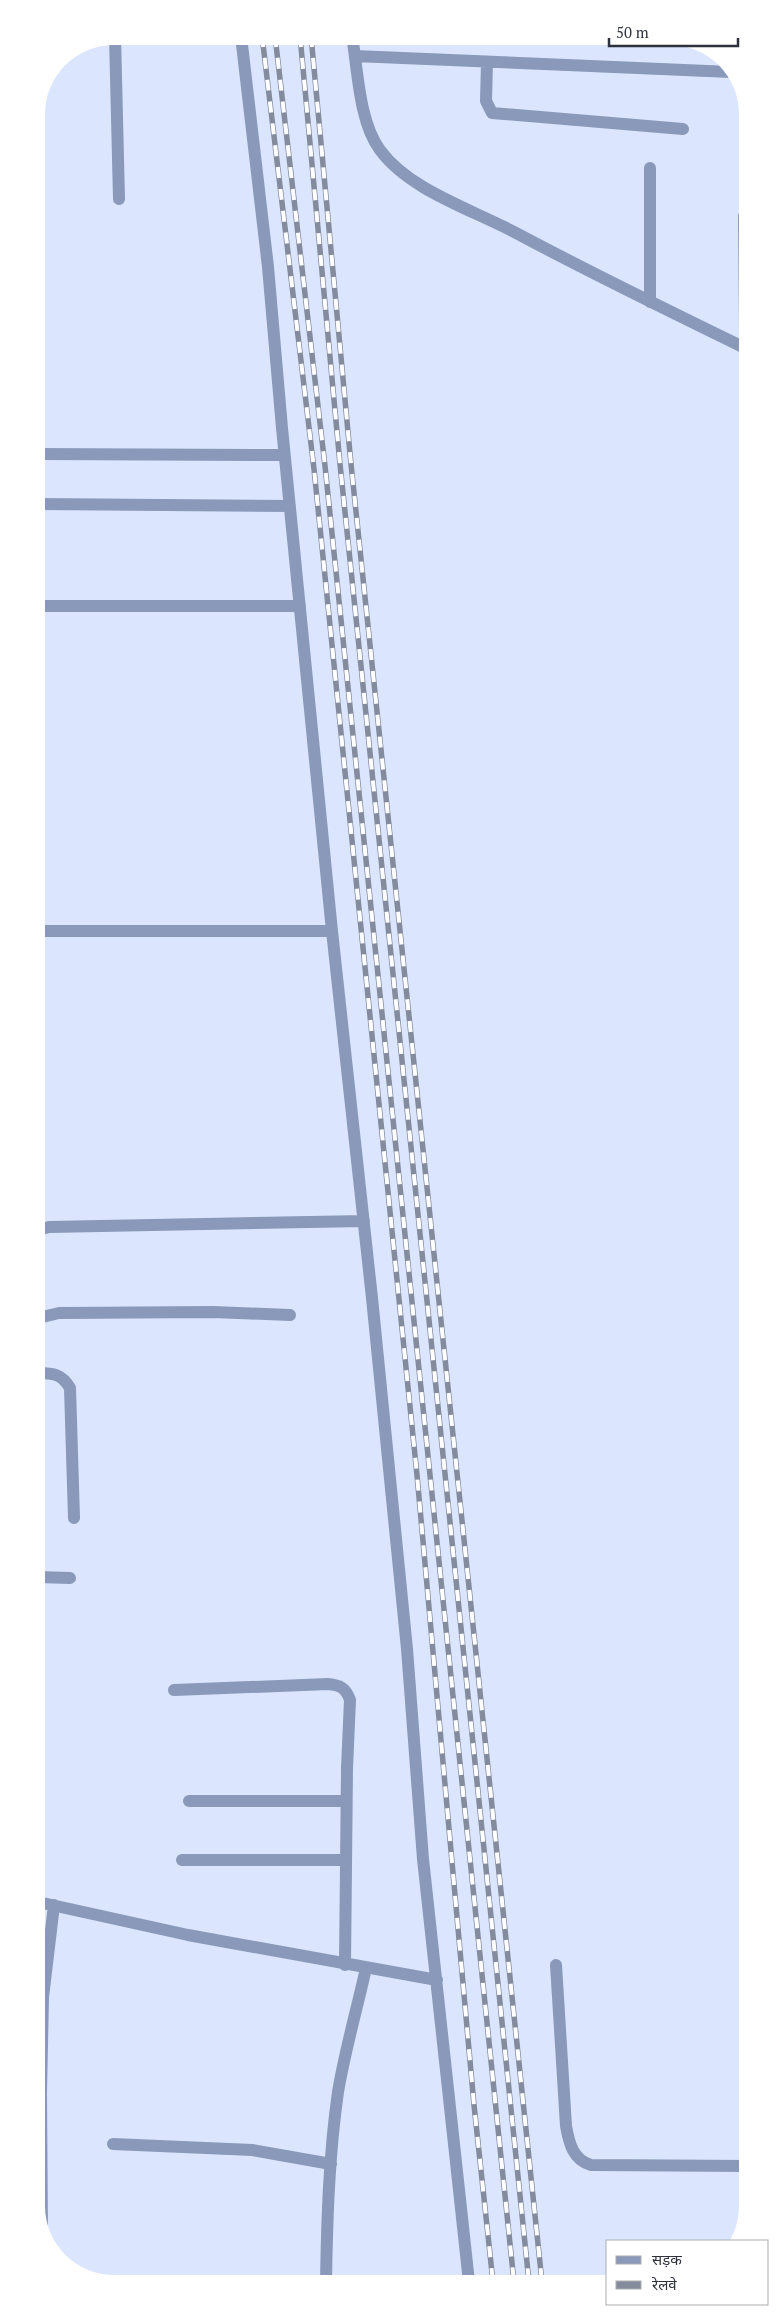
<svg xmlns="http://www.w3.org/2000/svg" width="784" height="2320" font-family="'PT Serif','Noto Sans Devanagari',serif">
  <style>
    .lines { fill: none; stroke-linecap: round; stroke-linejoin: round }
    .street { stroke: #8a99b9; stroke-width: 12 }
    .rail-casing { stroke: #838b9c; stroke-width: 5.5 }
    .rail { stroke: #fff; stroke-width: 4; stroke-dasharray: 11; stroke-linecap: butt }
  </style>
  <rect width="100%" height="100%" fill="#dbe6fe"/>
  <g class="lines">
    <path class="street" d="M115,36L119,199
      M241,36L268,267L282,428L332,931L372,1298L407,1649L423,1859L469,2282
      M352,36C358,71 359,122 380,150C410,191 474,210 518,234C593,274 669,311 745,348
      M355,56L731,72
      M487,62L486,101L492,113L683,129
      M744,216L745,330
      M650,302V168
      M37,454L284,455
      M37,504L290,506
      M37,606H300
      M37,931H332
      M38,1230L49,1227L364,1221
      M38,1318L59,1313L213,1312L290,1315
      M38,1373C53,1373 62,1374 70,1388L74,1518
      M38,1577L70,1578
      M174,1690L328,1684C340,1685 346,1688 350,1700L347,1768L345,1965
      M189,1801H346
      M182,1860H346
      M38,1902L188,1935L437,1980
      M556,1965L566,2126C569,2143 573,2160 591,2165L748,2166
      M113,2144L252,2150L331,2164
      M42,2231L41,2093L43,1997L54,1905
      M326,2283C327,2219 329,2155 338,2092C345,2050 357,2009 366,1968"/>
    <defs>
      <path id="rail" d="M262,36L314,469L417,1475L474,2105L493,2282
        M275,36L325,466L514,2282
        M300,36L340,464L529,2282
        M311,36L351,464L542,2282"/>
    </defs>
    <use href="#rail" class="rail-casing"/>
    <use href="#rail" class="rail"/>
  </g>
  <path d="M0 0H784V2320H0ZM114 45H670A69 69 0 0 1 739 114V2206A69 69 0 0 1 670 2275H114A69 69 0 0 1 45 2206V114A69 69 0 0 1 114 45Z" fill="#fff" fill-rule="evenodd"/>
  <rect x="606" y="2240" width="162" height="65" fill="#ffffff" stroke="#abadb1"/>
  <rect x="616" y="2256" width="25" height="8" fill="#8a99b9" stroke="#abadb1"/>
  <text x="652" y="2265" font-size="15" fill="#2c313c">सड़क</text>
  <rect x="616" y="2281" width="25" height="8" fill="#838b9c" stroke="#abadb1"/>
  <text x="652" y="2290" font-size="15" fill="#2c313c">रेलवे</text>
  <path d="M609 38v8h129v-8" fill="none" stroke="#2c313c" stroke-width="2.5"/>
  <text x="616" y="38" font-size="15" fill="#2c313c" stroke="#ffffff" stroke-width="4" paint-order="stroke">50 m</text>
</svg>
